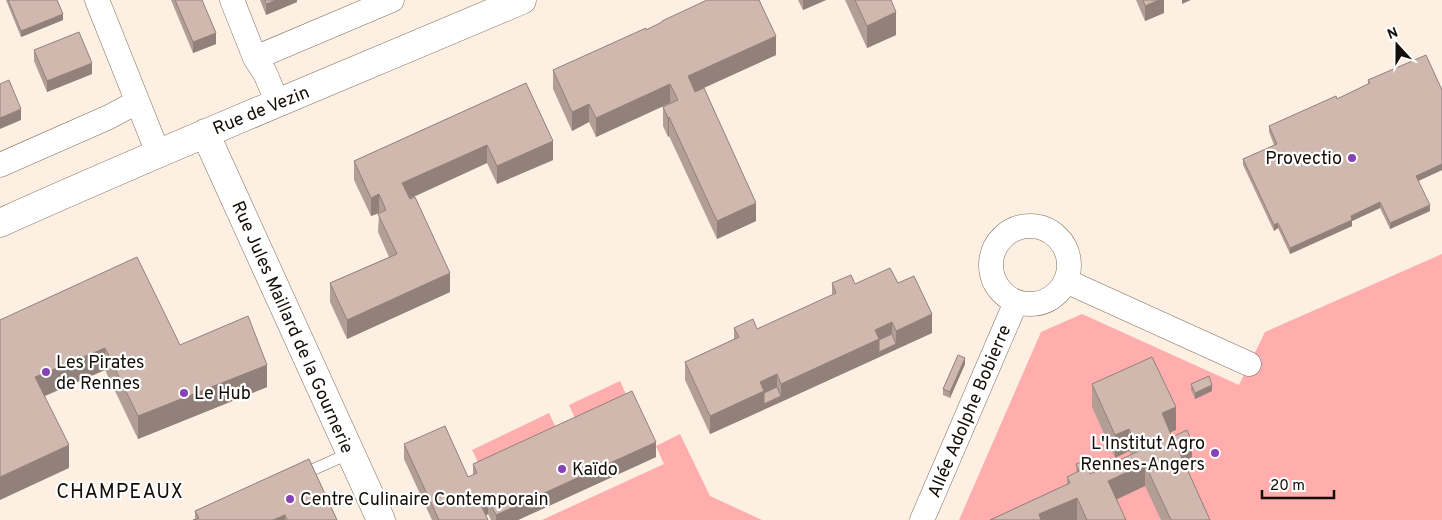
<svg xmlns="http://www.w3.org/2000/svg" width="1442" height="520" font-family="Overpass,sans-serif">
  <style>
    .green { fill: #ffadad }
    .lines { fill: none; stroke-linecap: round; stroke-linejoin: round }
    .lane-casing { stroke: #7e6e5f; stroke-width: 12 }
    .street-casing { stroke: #7e6e5f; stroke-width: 25 }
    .secondary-casing { stroke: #7e6e5f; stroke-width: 29 }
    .lane { stroke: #fff; stroke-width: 11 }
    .street { stroke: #fff; stroke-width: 24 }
    .secondary { stroke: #fff; stroke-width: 28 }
    .wall { fill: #b39e96 }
    .shaded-wall { fill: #92817a }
    .building { fill: #d0b8af; stroke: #92817a }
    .poi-dot { fill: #8642b6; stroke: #fff; stroke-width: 2 }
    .labels { text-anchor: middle; stroke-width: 4.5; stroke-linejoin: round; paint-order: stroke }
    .street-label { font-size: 18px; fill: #130e08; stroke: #fff }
    .poi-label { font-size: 18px; fill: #130e08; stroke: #fff; text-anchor: start }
    .quarter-label { font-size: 20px; letter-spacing: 1px; fill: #130e08; stroke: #fff }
  </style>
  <rect width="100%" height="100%" fill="#fdefe1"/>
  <path class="green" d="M1442,254V520H959L1041,332L1082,314L1239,385L1265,332Z
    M620,381L630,403L579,427L569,405Z
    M549,413L559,434L482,470L472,450Z
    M680,434L710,496L762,520H542L664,464L656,446Z"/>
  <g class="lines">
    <defs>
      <path id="lane" d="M301,475L350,453"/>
      <path id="street" d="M97,0L158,153
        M232,0L255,58L265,73L278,104
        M255,58L392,0
        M0,165L109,117L137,102
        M991 265a39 39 0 1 1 78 0a39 39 0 1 1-78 0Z
        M1066,281L1249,364
        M922,520L1016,302"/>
      <path id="secondary" d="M205,133L381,520
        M0,223C173,145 348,74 522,0"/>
    </defs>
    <use href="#lane" class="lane-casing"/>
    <use href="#street" class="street-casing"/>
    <use href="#secondary" class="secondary-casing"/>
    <use href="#lane" class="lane"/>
    <use href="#street" class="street"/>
    <use href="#secondary" class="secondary"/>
  </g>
  <path class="wall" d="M6,0H57L63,20L21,37Z
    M171,0H202L216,44L193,53Z
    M260,0H297V2L266,15Z
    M798,0H826L803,10Z
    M845,0H891L896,35L867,48Z
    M1136,0H1164V13L1145,21Z
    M662,21L776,55L695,92L756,221L717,239L669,136L668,137L663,126V107L670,104V103L596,137L589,122L572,131L553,89V70L646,30L662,23Z
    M34,50L92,74L47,92L34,61Z
    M1368,80L1442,90V170L1418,181L1430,211L1390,229L1380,208L1352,221V226L1290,254L1278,228L1274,231L1243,165V159L1274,145L1269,132V126L1337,99L1368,84Z
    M526,83L553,160L497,184L487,163L409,199L450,292L347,339L330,302V283L389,257L378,232L379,213L371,216L354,180V161Z
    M832,283L855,284L898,283L932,333L710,434L685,380V362L734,339V328L757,329L832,295Z
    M0,320L180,345L267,387L138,439L105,370L45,396L69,468Z
    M965,364L950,398L943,395V389Z
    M1092,384L1176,430L1170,432L1172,437L1192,465L1186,467L1210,520H1161L1145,486L1116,500L1126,520H990L1067,484V477L1076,473V464L1090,474L1131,455L1129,451L1115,458L1092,407Z
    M1191,384L1212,391L1195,399L1191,390Z
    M404,444L468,477L473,475V464L656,457L518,520H491L488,514L486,516L488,520H432L404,459Z
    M309,459L337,520H193L195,519V511Z"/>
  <path class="shaded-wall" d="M276,0H297V2L266,15V4Z
    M803,0H826L803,10Z
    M1159,0H1164V13L1145,21V6Z
    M1182,0H1191L1182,4Z
    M896,12V35L867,48V26Z
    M63,14V20L21,37V31Z
    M216,33V44L193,53V42Z
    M776,36V55L688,95V76Z
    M92,63V74L47,92V81Z
    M670,84V103L596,137V118Z
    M589,104V122L572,131V112Z
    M21,109V120L0,129V118Z
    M669,117V136L668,137V118Z
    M553,141V160L497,184V166Z
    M487,145V163L402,202V183Z
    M1442,164V170L1416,182V176Z
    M379,194V213L371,216V198Z
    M1380,202V208L1352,221V226L1290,254V248L1351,216Z
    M756,203V221L717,239V221Z
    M1430,205V211L1390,229V223Z
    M1278,223V228L1274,231V225Z
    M450,273V292L347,339V320Z
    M932,314V333L781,402V384L875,330L892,322V340L896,344V331Z
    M105,348V370L35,400V377Z
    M965,358V364L950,398V392Z
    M267,365V387L138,439V416Z
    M777,374V393L781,396V402L710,434V416L760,382Z
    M1212,385V391L1195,399V393Z
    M1176,407V430L1162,436V413Z
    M1129,429V451L1115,458V435Z
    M656,442V457L518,520H496V515Z
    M1192,442V465L1178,471V449Z
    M69,445V468L0,500V477Z
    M1145,464V486L1108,503V481Z
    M1077,498V520H1039V514Z
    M488,499V514L480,518V503Z
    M285,515V520H273Z"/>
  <path class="building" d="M8,0H57L63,14L21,31Z
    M175,0H202L216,33L193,42Z
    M265,0H276L266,4Z
    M707,0H759L776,36L688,76L695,92L704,88L756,203L717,221L669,117L668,118L663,107L678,100L670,84L596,118L589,104L572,112L553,70L646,28V30L662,22V21Z
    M855,0H891L896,12L867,26Z
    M1143,0H1159L1145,6Z
    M79,32L92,63L47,81L34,50Z
    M1426,55L1442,90V164L1416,176L1430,205L1390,223L1380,202L1351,216L1352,220L1290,248L1278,223L1274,225L1243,159L1277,144L1269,126L1336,96L1337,99L1370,83L1368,80Z
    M9,80L21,109L0,118V84Z
    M526,83L553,141L497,166L487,145L402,183L410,199L415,197L450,273L347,320L330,283L397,254L378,214L386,210L379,194L371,198L354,161Z
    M137,257L180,345L248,316L267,365L138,416L105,348L35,377L69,445L0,477V320Z
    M890,268L898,283L914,276L932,314L896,331L892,322L875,330L879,339L781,384L777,374L760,382L764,391L710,416L685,362L739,337L734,328L753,319L757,329L836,293L832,283L851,275L855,284Z
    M892,334L896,344L879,352V340Z
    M958,355L965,358L950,392L943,389Z
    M1152,357L1176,407L1162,413L1172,437L1187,430L1192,442L1178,449L1210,520H1171L1145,464L1108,481L1126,520H1087L1077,498L1039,514L1041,520H990L1070,483L1067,477L1079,471L1076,464L1084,461L1090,474L1139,451L1129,429L1115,435L1092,384Z
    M1209,376L1212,385L1195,393L1191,384Z
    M777,387L781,396L764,404V393Z
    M632,391L656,442L496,515L488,499L480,503L488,520H439L404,444L445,426L468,477L477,473L473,464Z
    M309,459L337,520H287L285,515L273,520H193L199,518L195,511Z"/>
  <g class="poi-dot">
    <circle cx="1352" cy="158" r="5"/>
    <circle cx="46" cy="372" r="5"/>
    <circle cx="184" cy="393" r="5"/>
    <circle cx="1215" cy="453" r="5"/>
    <circle cx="562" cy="469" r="5"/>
    <circle cx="290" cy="499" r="5"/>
  </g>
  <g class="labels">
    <g class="street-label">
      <text transform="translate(261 110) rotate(-22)" y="6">Rue de Vezin</text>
      <text transform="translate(293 327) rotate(66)" y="6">Rue Jules Maillard de la Gournerie</text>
      <text transform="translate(969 411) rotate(-67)" y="6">Allée Adolphe Bobierre</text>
    </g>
    <g class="poi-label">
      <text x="1342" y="164" text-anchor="end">Provectio</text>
      <text x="56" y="368">Les Pirates<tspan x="56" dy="21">de Rennes</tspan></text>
      <text x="194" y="399">Le Hub</text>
      <text x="1205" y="449" text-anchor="end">L'Institut Agro<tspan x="1205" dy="21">Rennes-Angers</tspan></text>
      <text x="572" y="475">Kaïdo</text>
      <text x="300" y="505">Centre Culinaire Contemporain</text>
    </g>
    <g class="quarter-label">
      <text x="120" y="498">CHAMPEAUX</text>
    </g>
  </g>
  <g transform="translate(1397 45) rotate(339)" stroke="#ffffff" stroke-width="4" paint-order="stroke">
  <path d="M0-4L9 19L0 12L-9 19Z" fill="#130e08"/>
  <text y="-8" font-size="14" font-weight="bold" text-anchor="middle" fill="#130e08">N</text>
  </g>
  <path d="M1262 490v8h72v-8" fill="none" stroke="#130e08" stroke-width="2.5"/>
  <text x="1270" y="490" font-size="15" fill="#130e08" stroke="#ffffff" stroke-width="4" paint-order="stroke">20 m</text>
</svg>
